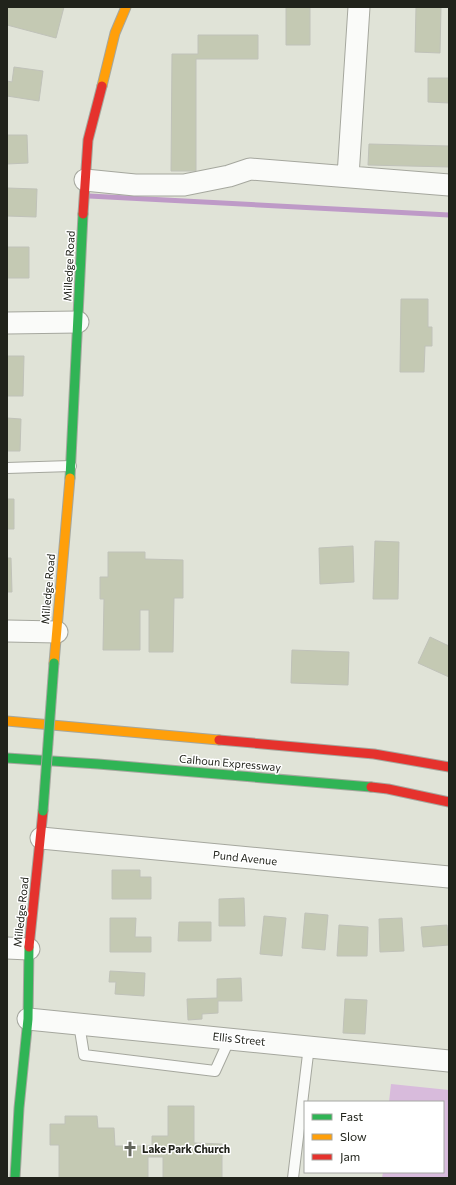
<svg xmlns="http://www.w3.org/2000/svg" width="456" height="1185" font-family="Commissioner,sans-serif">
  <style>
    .green { fill: #d8bbdc }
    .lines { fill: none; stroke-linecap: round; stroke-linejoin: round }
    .stream { stroke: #be9ac7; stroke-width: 5 }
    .building { fill: #c4c9b3; stroke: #c0c2b9 }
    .lane-casing { stroke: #a5a79e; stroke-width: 12 }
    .street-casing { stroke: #a5a79e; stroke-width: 23 }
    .fast-casing { stroke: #a5a79e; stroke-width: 11 }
    .slow-casing { stroke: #a5a79e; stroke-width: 11 }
    .jam-casing { stroke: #a5a79e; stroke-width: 11 }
    .lane { stroke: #fafbf9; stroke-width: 10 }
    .street { stroke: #fafbf9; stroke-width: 21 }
    .fast { stroke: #30b455; stroke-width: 9 }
    .slow { stroke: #ff9f0a; stroke-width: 9 }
    .jam { stroke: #e5322d; stroke-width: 9 }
    .fast-bridge-casing { stroke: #a5a79e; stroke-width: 11; stroke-linecap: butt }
    .fast-bridge { stroke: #30b455; stroke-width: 9 }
    .labels { text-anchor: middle; stroke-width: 3; stroke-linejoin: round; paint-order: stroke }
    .street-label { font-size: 11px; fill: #21231b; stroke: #fff }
    .poi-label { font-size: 11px; font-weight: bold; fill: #21231b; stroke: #fff; text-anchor: start }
  </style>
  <rect width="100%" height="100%" fill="#e0e3d7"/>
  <path class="green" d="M391,1084L449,1090V1178H382L383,1172H443V1102H389Z"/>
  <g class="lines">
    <path class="stream" d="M89,196L449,215"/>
  </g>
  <path class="building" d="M7,7H64L56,38L7,25Z
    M286,7H310V45H286Z
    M416,7H441L440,53L415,52Z
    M198,35H258V59H196V171H171L172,54H198Z
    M14,67L43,71L39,101L7,96V81L12,82Z
    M428,78H449V103L428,102Z
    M7,135H27L28,163L7,164Z
    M369,144L449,146V167L368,165Z
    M7,188L37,189L36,217L7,216Z
    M7,247H29V278H7Z
    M401,299H428V327H432V346H425L424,372H400Z
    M7,356H24L23,396H7Z
    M7,418L21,419L20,451H7Z
    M7,499H14V529H7Z
    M375,541L399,542L398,599H373Z
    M353,546L354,582L320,584L319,548Z
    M108,552H145V559L183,560V598H174L173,652H149V610H140V650H103L104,599H100V577H108Z
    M7,558H11L12,592H7Z
    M430,637L449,646V677L418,663Z
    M292,650L349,652L348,685L291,683Z
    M112,870H140V877H151V899H112Z
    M244,898L245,926H219V899Z
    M305,913L328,915L325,950L302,948Z
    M264,916L286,918L282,956L260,954Z
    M110,918H136L135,937H151V952H110Z
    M402,918L404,951L380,952L379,919Z
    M179,922H211V941H178Z
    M339,925L368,927L367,956H337Z
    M447,925L449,945L423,947L421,927Z
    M110,971L145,973L144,996L115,994L116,982H109Z
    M241,978L242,1001H218V1013L202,1014V1019L188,1020L187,999L217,998V979Z
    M345,999L367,1000L365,1034L343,1033Z
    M168,1106H194V1143L222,1144V1178H163V1157H148V1178H59V1145H50V1124H65V1116H97L98,1128H114L115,1146H152V1136H168Z"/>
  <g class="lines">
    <defs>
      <path id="lane" d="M7,468L71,466
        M79,1024L84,1055L215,1071L230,1038
        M293,1178L309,1046"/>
      <path id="street" d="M348,176L359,7
        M85,180L135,185H184L229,176L250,169L449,185
        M7,323L78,322
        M7,631L57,632
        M41,838L449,877
        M7,948L29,949
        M28,1019L449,1061"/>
      <path id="fast" d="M70,478L83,214
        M7,758L98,764L371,787
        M15,1178L19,1108L28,1019L29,947"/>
      <path id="slow" d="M102,86L115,33L126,7
        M54,663L70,478
        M7,721L219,740"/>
      <path id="jam" d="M83,214L88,140L102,86
        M219,740L374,754L449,767
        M371,787L388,789L449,802
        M29,947L43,811"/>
    </defs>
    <use href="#lane" class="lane-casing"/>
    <use href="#street" class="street-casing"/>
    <use href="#fast" class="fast-casing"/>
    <use href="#slow" class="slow-casing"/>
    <use href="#jam" class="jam-casing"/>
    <use href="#lane" class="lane"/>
    <use href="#street" class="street"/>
    <use href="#fast" class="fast"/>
    <use href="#slow" class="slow"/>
    <use href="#jam" class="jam"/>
    <defs>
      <path id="fast-bridge" d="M43,811L54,663"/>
    </defs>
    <use href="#fast-bridge" class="fast-bridge-casing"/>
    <use href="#fast-bridge" class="fast-bridge"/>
  </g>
  <defs>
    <symbol id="church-bare" viewBox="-9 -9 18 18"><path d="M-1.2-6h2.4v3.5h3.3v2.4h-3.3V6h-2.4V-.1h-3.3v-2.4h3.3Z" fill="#64665d" stroke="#fff" stroke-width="2.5" paint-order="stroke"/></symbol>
  </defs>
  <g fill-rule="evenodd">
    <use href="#church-bare" x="119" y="1138" width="22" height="22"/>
  </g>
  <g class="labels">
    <g class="street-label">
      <text transform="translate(69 266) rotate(-87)" y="4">Milledge Road</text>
      <text transform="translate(48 589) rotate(-85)" y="4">Milledge Road</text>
      <text transform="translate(230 763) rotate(5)" y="4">Calhoun Expressway</text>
      <text transform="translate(245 858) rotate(6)" y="4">Pund Avenue</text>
      <text transform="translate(21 912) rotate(-84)" y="4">Milledge Road</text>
      <text transform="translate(239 1039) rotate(6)" y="4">Ellis Street</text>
    </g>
    <g class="poi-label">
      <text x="142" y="1153">Lake Park Church</text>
    </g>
  </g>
  <rect width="456" height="1185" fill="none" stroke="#21231b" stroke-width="16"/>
  <rect x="304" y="1101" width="140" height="72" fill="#ffffff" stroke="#a6a7a4"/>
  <rect x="312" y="1114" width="20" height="6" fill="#30b455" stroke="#a6a7a4"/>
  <text x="340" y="1121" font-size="12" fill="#21231b">Fast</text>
  <rect x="312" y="1134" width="20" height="6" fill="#ff9f0a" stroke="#a6a7a4"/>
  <text x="340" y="1141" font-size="12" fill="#21231b">Slow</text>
  <rect x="312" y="1154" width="20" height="6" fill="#e5322d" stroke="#a6a7a4"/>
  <text x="340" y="1161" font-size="12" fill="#21231b">Jam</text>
</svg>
